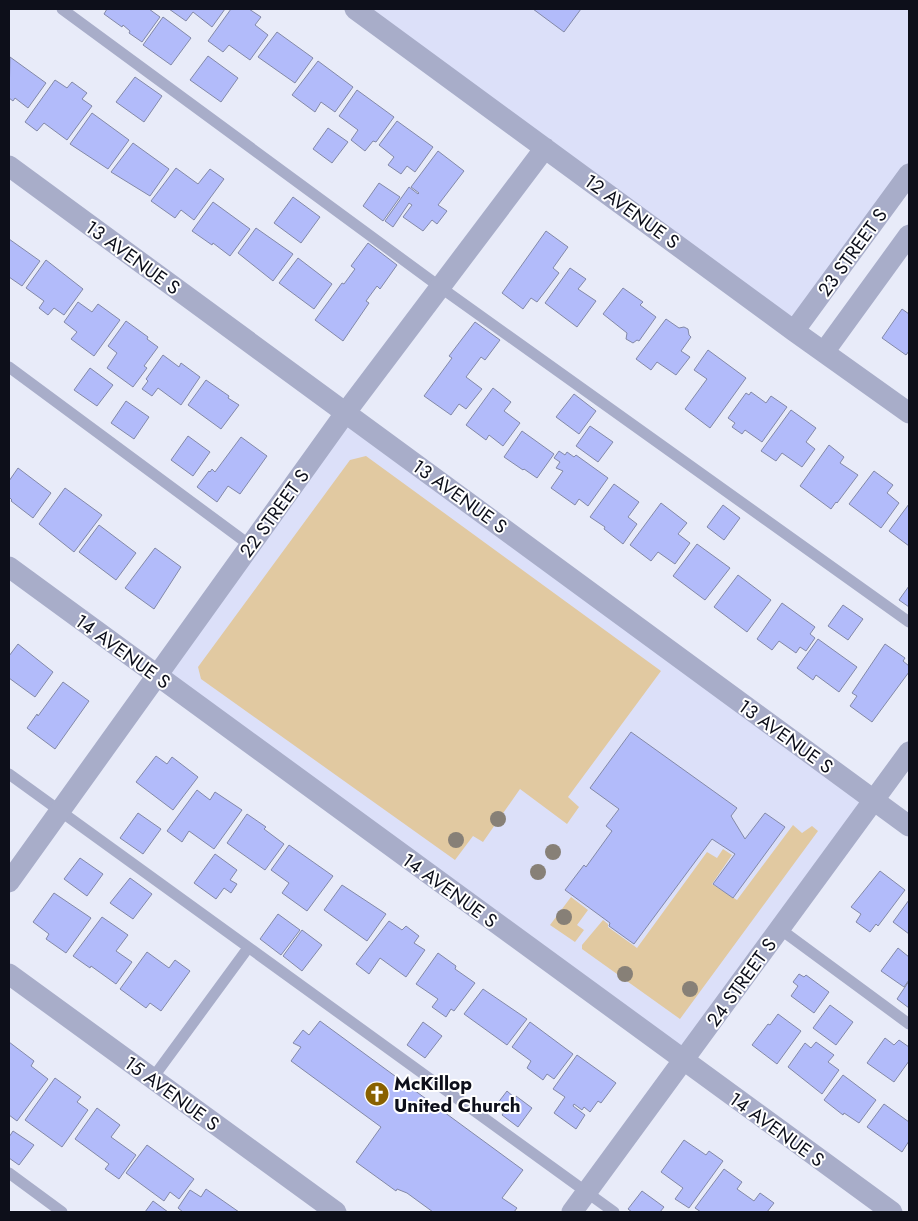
<svg xmlns="http://www.w3.org/2000/svg" width="918" height="1221" font-family="Jost,sans-serif">
  <style>
    .built { fill: #dce0f9 }
    .green { fill: #e1c9a1 }
    .building { fill: #b2bbfa; stroke: #8389a8 }
    .lines { fill: none; stroke-linecap: round; stroke-linejoin: round }
    .service { stroke: #a8adc9; stroke-width: 11 }
    .minor { stroke: #a8adc9; stroke-width: 21 }
    .tree { fill: #878077 }
    .labels { text-anchor: middle; stroke-width: 4; stroke-linejoin: round; paint-order: stroke }
    .street-label { font-size: 19px; fill: #0d0f1a; stroke: #fff }
    .poi-label { font-size: 19px; font-weight: bold; fill: #0d0f1a; stroke: #fff; text-anchor: start }
  </style>
  <rect width="100%" height="100%" fill="#e8ebf9"/>
  <path class="built" d="M355,9H909V174L794,331Z
    M346,412L873,800L684,1061L157,676Z"/>
  <path class="green" d="M366,456L661,671L568,797L579,807L567,824L520,789L483,842L473,836L455,860L201,679L198,667L350,460Z
    M793,825L802,833L812,826L818,831L680,1019L582,949V945L603,920L608,924V927L637,948L707,852L717,858L723,849L732,855L712,884L737,900Z
    M571,897L588,910L577,925L584,930L575,942L550,925Z"/>
  <path class="building" d="M107,9H149L160,17L142,42L129,33L130,31L123,25L122,27L104,14Z
    M169,9H225L212,27L193,12L186,21Z
    M231,9H249L261,17L255,25L268,35L250,60L229,45L223,52L208,41Z
    M533,9H581L564,32Z
    M163,17L191,38L171,65L143,45Z
    M277,32L313,58L295,83L258,57Z
    M208,56L238,78L221,102L190,80Z
    M10,57L46,83L28,108L15,98L13,101L9,98Z
    M318,61L353,87L335,112L321,102L315,112L292,95Z
    M135,77L162,96L144,122L116,102Z
    M55,80L67,88L72,82L87,93L82,99L92,106L67,140L44,123L37,131L25,122Z
    M357,90L394,117L376,142L373,141L365,151L351,140L358,130L339,116Z
    M92,113L129,140L108,169L70,144Z
    M397,121L433,147L415,172L407,166L401,174L388,165L394,157L379,145Z
    M328,128L348,142L332,163L313,149Z
    M133,143L169,169L150,196L111,172Z
    M438,151L464,171L438,205L447,211L437,224L432,220L423,231L403,217L412,205L409,203L393,227L385,221L409,187L418,194L419,193L411,187Z
    M176,168L198,184L210,169L224,179L194,220L181,210L175,218L151,201Z
    M379,183L400,197L383,221L363,206Z
    M293,197L320,217L301,243L274,223Z
    M213,202L250,229L230,256L213,243L212,245L192,231Z
    M256,228L293,254L273,281L238,253Z
    M546,231L568,247L553,268L559,273L544,293L537,302L531,298L523,309L502,293Z
    M9,239L40,261L22,286L9,277Z
    M368,243L397,265L380,289L377,286L366,301L369,303L343,341L315,320L342,283L344,284L355,269L351,266Z
    M298,258L332,284L314,309L279,283Z
    M46,260L83,289L64,315L54,308L48,315L39,308L44,301L26,288Z
    M570,268L586,279L578,289L596,301L577,327L545,303Z
    M623,288L643,302L640,305L656,317L639,341L637,340L633,343L626,339L627,333L603,314Z
    M78,302L92,312L98,304L120,320L94,356L71,339L77,332L64,322Z
    M902,309L909,314V351L906,355L882,338Z
    M666,319L679,328L684,327L688,329L689,335L691,337L681,351L690,357L676,375L657,362L651,370L636,359Z
    M126,321L148,337L147,339L158,347L144,366L147,368L133,387L107,368L117,353L108,346Z
    M475,322L500,340L485,360L481,357L466,377L482,389L466,409L459,404L451,415L424,396L452,358L449,356Z
    M708,350L746,378L710,428L685,409L707,379L694,370Z
    M163,355L179,367L181,363L200,377L181,405L158,388L152,396L142,389L148,381L146,379Z
    M90,368L113,385L97,406L74,390Z
    M206,380L229,396L228,398L239,405L221,429L188,405Z
    M493,388L511,402L504,411L520,423L503,446L489,435L486,440L466,425Z
    M751,392L766,403L771,396L787,407L762,442L745,430L742,434L732,427L735,423L728,418L746,393L749,395Z
    M574,394L596,411L579,434L556,417Z
    M126,401L149,417L134,439L111,423Z
    M791,410L816,428L806,442L815,449L802,467L782,453L776,461L761,451Z
    M590,426L613,442L598,462L576,446Z
    M522,431L554,454L537,478L524,469L523,470L504,457Z
    M188,436L210,452L193,476L171,460Z
    M241,437L267,456L240,494L228,486L217,502L197,487L209,471L210,472L212,469L215,472Z
    M829,445L844,457L840,463L858,475L837,503L836,502L831,509L800,486Z
    M559,451L565,455L567,452L574,457L576,455L608,478L588,506L579,499L575,505L551,488L563,471L556,468L560,462L554,458Z
    M18,468L51,493L33,518L11,501L12,500L9,497V481Z
    M874,471L893,485L887,493L899,503L881,528L849,504Z
    M614,484L639,502L628,517L637,524L623,544L604,529L605,527L590,517Z
    M65,488L102,515L74,552L39,524Z
    M661,503L687,523L678,534L690,543L675,564L658,552L651,561L630,545Z
    M909,504V546L889,531Z
    M723,505L740,518L724,540L707,527Z
    M99,525L136,553L116,580L79,552Z
    M697,544L730,568L705,600L673,576Z
    M155,548L181,567L154,609L125,588Z
    M738,575L771,600L747,632L714,607Z
    M909,586V607L899,600Z
    M782,603L815,627L810,634L815,638L806,651L800,647L796,653L779,641L772,650L757,639Z
    M843,605L863,619L848,640L828,626Z
    M818,639L857,667L839,692L816,675L813,680L797,668Z
    M18,644L53,672L35,697L9,678V656Z
    M885,644L905,658L903,661L909,666V672L872,722L850,706L857,696L852,693Z
    M63,682L89,701L55,749L27,728L37,714L38,716Z
    M631,732L737,808L731,816L745,839L765,813L785,827L733,898L713,884L735,854L712,839L634,944L609,926L610,923L565,890L584,865L586,867L612,831L606,826L619,809L590,788Z
    M156,756L167,764L172,757L198,777L173,810L136,782Z
    M197,790L210,800L215,792L242,810L214,849L189,831L182,842L167,831Z
    M138,813L161,829L143,854L120,838Z
    M247,814L266,827L264,829L284,844L265,870L227,843Z
    M289,845L333,876L307,911L282,893L289,883L271,870Z
    M215,854L237,870L230,880L237,884L231,893L224,888L216,899L194,883Z
    M80,858L103,874L87,896L64,879Z
    M880,871L905,890L878,926L876,924L870,932L856,922L861,914L851,907Z
    M130,878L152,894L133,919L110,903Z
    M342,885L386,914L367,941L324,910Z
    M54,893L91,918L66,953L46,939L49,934L33,922Z
    M909,900V934L893,922Z
    M278,914L300,930L281,955L260,939Z
    M102,917L128,935L116,951L132,962L116,984L91,966L90,968L73,956Z
    M389,921L402,930L406,926L419,936L414,943L425,950L406,977L380,958L369,974L356,964Z
    M302,930L322,945L302,971L283,956Z
    M898,948L909,957V980L904,987L881,971Z
    M147,952L169,968L175,960L190,971L161,1011L150,1003L146,1008L120,989Z
    M438,953L456,966L455,969L475,983L454,1011L451,1009L446,1017L432,1007L438,999L416,984Z
    M799,974L804,977L806,975L829,992L814,1013L791,996L798,986L793,982Z
    M909,981V1008L897,999Z
    M483,989L527,1019L507,1045L464,1014Z
    M830,1005L853,1022L836,1045L813,1028Z
    M778,1014L801,1031L777,1064L752,1045L768,1024L770,1025Z
    M320,1021L523,1170L502,1198L517,1208L514,1212H433L407,1193L397,1189L396,1191L356,1162L381,1127L291,1061L301,1047L293,1043L303,1030L309,1035Z
    M423,1022L442,1036L425,1058L407,1045Z
    M530,1022L573,1054L554,1079L547,1074L543,1080L527,1068L531,1061L512,1047Z
    M885,1038L894,1045L899,1040L909,1047V1061L894,1082L867,1063Z
    M9,1042L34,1061L31,1066L48,1079L17,1121L9,1115Z
    M816,1042L834,1055L828,1062L839,1070L822,1094L788,1067L805,1043L811,1048Z
    M577,1055L616,1083L601,1103L598,1101L590,1112L584,1107L582,1110L574,1104L573,1106L585,1115L576,1129L554,1113L565,1097L553,1089Z
    M843,1075L876,1100L859,1123L844,1113L843,1115L824,1100Z
    M55,1078L81,1097L77,1102L88,1110L62,1147L25,1120Z
    M507,1091L515,1098L516,1096L532,1108L518,1127L502,1115L505,1111L497,1104Z
    M884,1104L909,1122V1141L902,1152L867,1127Z
    M97,1108L120,1125L111,1137L136,1155L119,1179L105,1169L109,1164L75,1139Z
    M13,1131L34,1145L19,1165L9,1158V1137Z
    M684,1140L706,1155L709,1151L723,1161L689,1208L675,1199L683,1188L661,1172Z
    M147,1145L194,1179L179,1199L170,1192L164,1201L126,1173Z
    M724,1169L742,1182L737,1189L754,1201L760,1193L774,1203L767,1212H701L695,1208Z
    M206,1189L239,1212H183L178,1208L190,1190L201,1197Z
    M642,1191L664,1207L660,1212H632L628,1209Z
    M153,1201L168,1212H145Z"/>
  <g class="lines">
    <path class="service" d="M62,9L440,287L909,622
      M9,367L251,546
      M9,774L614,1212
      M780,929L909,1024
      M152,1079L248,948
      M9,1173L62,1212"/>
    <path class="minor" d="M355,9L794,331L909,413
      M9,166L909,826
      M794,331L909,174
      M824,352L909,235
      M9,567L892,1212
      M9,882L346,412L545,148
      M9,974L336,1212
      M572,1212L909,752"/>
  </g>
  <g class="tree">
    <circle cx="498" cy="819" r="8"/>
    <circle cx="456" cy="840" r="8"/>
    <circle cx="553" cy="852" r="8"/>
    <circle cx="538" cy="872" r="8"/>
    <circle cx="564" cy="917" r="8"/>
    <circle cx="625" cy="974" r="8"/>
    <circle cx="690" cy="989" r="8"/>
  </g>
  <defs>
    <symbol id="church-disc" viewBox="-11 -11 22 22"><circle r="9.5" fill="#896100" stroke="#fff"/><path d="M-1.2-6h2.4v3.5h3.3v2.4h-3.3V6h-2.4V-.1h-3.3v-2.4h3.3Z" fill="#fff"/></symbol>
  </defs>
  <g fill-rule="evenodd">
    <use href="#church-disc" x="363" y="1080" width="28" height="28"/>
  </g>
  <g class="labels">
    <g class="street-label">
      <text transform="translate(632 211) rotate(36)" y="7">12 AVENUE S</text>
      <text transform="translate(852 252) rotate(-54)" y="7">23 STREET S</text>
      <text transform="translate(133 257) rotate(36)" y="7">13 AVENUE S</text>
      <text transform="translate(460 496) rotate(36)" y="7">13 AVENUE S</text>
      <text transform="translate(274 513) rotate(-54)" y="7">22 STREET S</text>
      <text transform="translate(123 651) rotate(36)" y="7">14 AVENUE S</text>
      <text transform="translate(786 736) rotate(36)" y="7">13 AVENUE S</text>
      <text transform="translate(450 890) rotate(36)" y="7">14 AVENUE S</text>
      <text transform="translate(741 982) rotate(-54)" y="7">24 STREET S</text>
      <text transform="translate(172 1093) rotate(36)" y="7">15 AVENUE S</text>
      <text transform="translate(777 1129) rotate(36)" y="7">14 AVENUE S</text>
    </g>
    <g class="poi-label">
      <text x="394" y="1090">McKillop<tspan x="394" dy="22">United Church</tspan></text>
    </g>
  </g>
  <rect width="918" height="1221" fill="none" stroke="#0d0f1a" stroke-width="20"/>
</svg>
